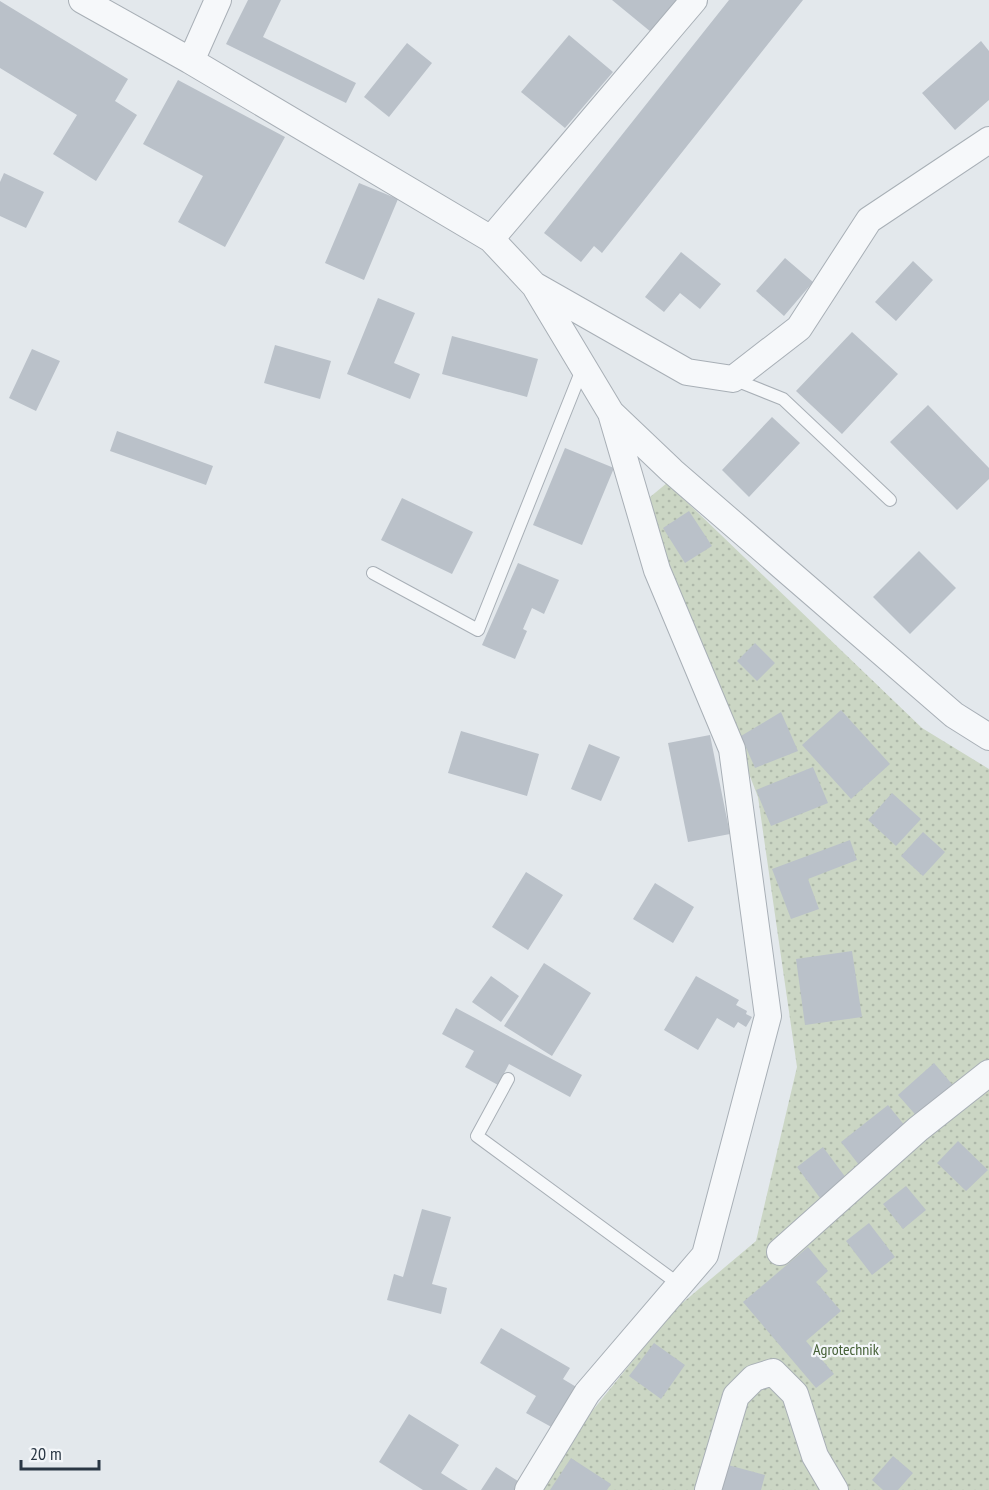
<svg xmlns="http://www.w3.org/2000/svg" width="989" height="1490" font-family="'PT Sans Narrow',sans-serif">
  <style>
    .garden { fill: url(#garden-dots) }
    .building { fill: #bac1c9 }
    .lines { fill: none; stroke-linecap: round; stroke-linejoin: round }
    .service-casing { stroke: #a8afb6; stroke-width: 14 }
    .minor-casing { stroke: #a8afb6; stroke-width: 28 }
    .service { stroke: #f6f8fa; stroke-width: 12 }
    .minor { stroke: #f6f8fa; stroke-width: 26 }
    .labels { text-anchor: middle; stroke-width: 4.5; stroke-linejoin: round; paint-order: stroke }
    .park-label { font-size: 16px; fill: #456037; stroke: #f3f6f9 }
  </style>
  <defs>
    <pattern id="garden-dots" width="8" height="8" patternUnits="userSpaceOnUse" patternTransform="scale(1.5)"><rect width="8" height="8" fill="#cbd6c4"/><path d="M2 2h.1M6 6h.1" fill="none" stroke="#aeb8aa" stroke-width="1.8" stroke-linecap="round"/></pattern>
  </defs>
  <rect width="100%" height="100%" fill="#e3e8ec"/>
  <path class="garden" d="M667,483L922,728L989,769V1490H543L580,1426L674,1310L756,1241L797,1067L758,797L644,502Z"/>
  <path class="building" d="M248,0H281L263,37L356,83L346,103L226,44Z
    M612,0H677L651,32Z
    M729,0H803L602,253L594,246L581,262L544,233Z
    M0,1L128,79L115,101L137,115L96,181L53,154L77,115L0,68Z
    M569,35L613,72L565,128L521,92Z
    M981,41L989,51V100L955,130L922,93Z
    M407,43L432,63L389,117L364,97Z
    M178,80L285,137L225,247L178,222L203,176L143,144Z
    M4,173L44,192L26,228L0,216V182Z
    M359,183L398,199L364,280L325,263Z
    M681,252L721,284L700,309L680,293L664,312L645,297Z
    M785,258L813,282L784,316L756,291Z
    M913,261L933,280L896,321L875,302Z
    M378,298L415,313L394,363L420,374L410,399L347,374Z
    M852,332L898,374L842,434L796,391Z
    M452,336L538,359L527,397L442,374Z
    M275,345L331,361L320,399L264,383Z
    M32,349L60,361L36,411L9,398Z
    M928,405L989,468V479L957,510L890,442Z
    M772,417L800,443L749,497L722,470Z
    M117,431L213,466L206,485L110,451Z
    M565,448L614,468L582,545L533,525Z
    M402,498L473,532L452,574L381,540Z
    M689,511L712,546L685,563L663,528Z
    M919,551L956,588L910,634L873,597Z
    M518,563L559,580L544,614L532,608L523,629L527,631L515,659L482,645Z
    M755,643L775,663L757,681L737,661Z
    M841,710L890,764L851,799L802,745Z
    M781,712L798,751L755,768L741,736Z
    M461,731L539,754L527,796L448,773Z
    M710,735L730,834L688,842L668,743Z
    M589,744L620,757L601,801L571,789Z
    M813,767L828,803L771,826L756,790Z
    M892,793L921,819L896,846L868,820Z
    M923,832L945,852L923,876L901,856Z
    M850,840L857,860L808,879L819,909L791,919L772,869Z
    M526,872L563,895L528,950L492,927Z
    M655,883L694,907L673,943L633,919Z
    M852,951L862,1017L805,1025L796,959Z
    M544,963L591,993L552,1056L504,1026Z
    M491,976L519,996L501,1022L472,1002Z
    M696,976L739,1000L736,1005L747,1011L746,1014L752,1017L746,1027L738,1022L734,1028L717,1018L698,1050L664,1030Z
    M456,1008L582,1075L570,1097L509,1064L498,1085L465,1067L474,1051L442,1034Z
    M934,1063L957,1090L921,1121L898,1095Z
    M888,1105L910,1132L863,1170L841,1142Z
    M958,1141L988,1170L966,1191L937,1163Z
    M823,1147L849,1182L823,1202L797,1167Z
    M906,1186L926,1210L903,1229L883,1204Z
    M422,1209L451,1217L432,1284L447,1288L441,1314L387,1300L394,1274L403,1277Z
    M869,1223L895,1257L872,1275L846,1241Z
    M808,1247L828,1271L816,1282L841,1311L806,1341L834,1374L816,1388L743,1302Z
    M501,1328L570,1368L563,1379L578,1388L555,1429L526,1413L536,1396L480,1363Z
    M654,1343L685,1365L661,1399L629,1376Z
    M409,1414L459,1445L441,1473L468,1490H423L379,1462Z
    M893,1456L913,1473L898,1490H883L872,1480Z
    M571,1458L611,1484L607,1490H550Z
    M728,1465L765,1475L761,1490H721Z
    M496,1467L521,1483L516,1490H481Z"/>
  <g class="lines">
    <defs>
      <path id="service" d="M733,379L783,399L890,500
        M373,573L478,630L583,367
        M508,1079L477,1136L680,1285"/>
      <path id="minor" d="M82,0L191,61L491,239L534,285L687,372L733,379L799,328L869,220L989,140
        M191,61L218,0
        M491,239L694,0
        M536,288L611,413L672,471L954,715L989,737
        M780,1252L918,1129L989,1073
        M528,1490L587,1393L705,1255L768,1016L732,749L657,570L611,413
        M708,1490L736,1396L754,1378L773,1372L795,1394L815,1456L835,1490"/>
    </defs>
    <use href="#service" class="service-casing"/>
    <use href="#minor" class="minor-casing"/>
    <use href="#service" class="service"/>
    <use href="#minor" class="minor"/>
  </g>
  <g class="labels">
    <g class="park-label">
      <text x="846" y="1355">Agrotechnik</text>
    </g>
  </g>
  <path d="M21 1460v9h78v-9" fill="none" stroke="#2a3744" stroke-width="3"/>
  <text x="30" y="1460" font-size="18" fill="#2a3744" stroke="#f3f6f9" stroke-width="4.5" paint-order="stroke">20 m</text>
</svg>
